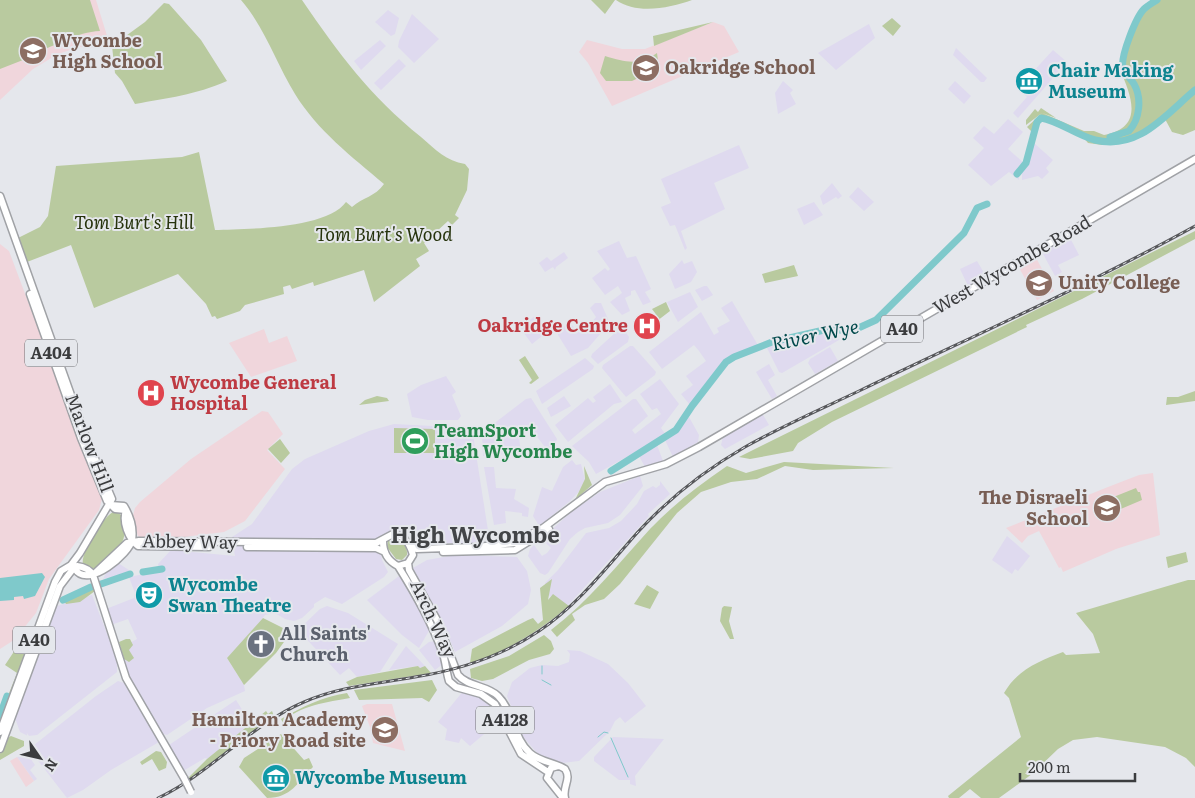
<svg xmlns="http://www.w3.org/2000/svg" width="1195" height="798" font-family="Literata,serif">
  <style>
    .commercial { fill: #dfdaef }
    .education { fill: #f0d6dc }
    .green { fill: #b9ca9f }
    .water { fill: #7fc9cb }
    .lines { fill: none; stroke-linecap: round; stroke-linejoin: round }
    .stream { stroke: #7fc9cb; stroke-width: 1 }
    .river { stroke: #7fc9cb; stroke-width: 7 }
    .primary-casing { stroke: #a0a2a6; stroke-width: 9 }
    .primary { stroke: #fff; stroke-width: 6 }
    .rail-casing { stroke: #57585b; stroke-width: 3 }
    .rail { stroke: #e5e7ec; stroke-width: 1; stroke-dasharray: 4; stroke-linecap: butt }
    .primary-bridge-casing { stroke: #a0a2a6; stroke-width: 9; stroke-linecap: butt }
    .primary-bridge { stroke: #fff; stroke-width: 6 }
    .labels { text-anchor: middle; stroke-width: 4; stroke-linejoin: round; paint-order: stroke }
    .shield { fill: #e5e7ec; stroke: #6e6f72; stroke-width: 1 }
    .shield-label { font-size: 16px; font-weight: bold; fill: #3b3c3e }
    .education-label { font-size: 18px; font-weight: bold; fill: #785e54; stroke: #e5e7ec; text-anchor: start }
    .culture-label { font-size: 18px; font-weight: bold; fill: #0d838f; stroke: #e5e7ec; text-anchor: start }
    .park-label { font-size: 18px; font-style: italic; fill: #26330c; stroke: #e5e7ec }
    .street-label { font-size: 18px; fill: #3b3c3e; stroke: #e5e7ec }
    .health-label { font-size: 18px; font-weight: bold; fill: #be3a42; stroke: #e5e7ec; text-anchor: end }
    .leisure-label { font-size: 18px; font-weight: bold; fill: #27864d; stroke: #e5e7ec; text-anchor: start }
    .worship-label { font-size: 18px; font-weight: bold; fill: #5b616d; stroke: #e5e7ec; text-anchor: start }
    .water-label { font-size: 19px; font-style: italic; fill: #01494b; stroke: #e5e7ec }
    .district-label { font-size: 22px; font-weight: bold; fill: #424447; stroke: #e5e7ec }
  </style>
  <rect width="100%" height="100%" fill="#e5e7ec"/>
  <path class="commercial" d="M388,10L399,18L395,34L391,36L375,22Z
    M412,14L439,39L414,63L398,47L399,41Z
    M869,24L875,38L836,70L818,53Z
    M380,40L386,46L361,70L354,61Z
    M956,48L987,78L984,82H981L953,55Z
    M1053,50L1067,62L1018,118L1013,113L1027,97L1018,88Z
    M399,59L406,66L381,90L374,83Z
    M783,81L793,90L790,93L796,104L778,114L775,93Z
    M955,81L971,96L964,104L948,89Z
    M1008,119L1023,132L1008,149L1024,163L1019,173V180L1009,172L991,186L968,165L984,148L973,138L984,126L994,134Z
    M1034,143L1053,160L1046,168L1049,172L1042,179L1038,176L1022,180V171L1028,163Z
    M739,145L749,168L714,183L725,209L681,231L687,248L685,250L675,225L670,226L661,207L671,203L661,179Z
    M832,183L842,196L838,199L836,197L823,205L820,196Z
    M858,187L874,202L864,211L849,197Z
    M814,202L823,215L804,225L797,209Z
    M1069,236L1079,255L1058,265L1062,272L1055,276L1042,252Z
    M619,241L627,258L636,256L651,289L645,292L651,302L643,305L635,290L631,291V295L625,298L630,311L622,315L610,302L622,293L618,286L605,295L592,278L605,268L608,271L610,269L597,251Z
    M564,252L568,258L556,267L555,270L553,267L545,272L539,263L547,257L551,261Z
    M682,260L684,264L692,261L697,272L691,282L675,289L669,274Z
    M977,261L986,276L968,286L960,269Z
    M704,286H707L713,295L702,301L695,290Z
    M690,292L698,307L678,322L667,302Z
    M732,301L759,347L727,359L690,405L681,394L693,385L686,376L706,361L699,351L694,345L662,369L649,352L701,312L714,335L719,332L717,328L730,321L721,308Z
    M595,303H601L608,319V325L588,348L571,356L558,335V331L570,322L576,331L583,326L586,329L596,317L590,308Z
    M536,315L547,329L546,333L532,344L520,328Z
    M625,331L629,337L628,342L598,364L591,357L592,354L616,332Z
    M830,331L836,332L839,340L782,373L779,372L767,348L786,339Z
    M630,346H633L656,372L655,375L626,397L602,368L603,365Z
    M830,347L838,361L815,374L808,363L810,359Z
    M585,358L594,366L593,369L542,404L536,391Z
    M769,364L775,375L768,380L777,396L772,399L756,372Z
    M446,376L456,392L452,395L461,416L458,420H428L412,417L407,394L421,385Z
    M660,379L679,404L661,428L666,435L596,474L589,462L572,446L633,399H636L648,416L632,430L635,434L661,414L657,408L652,410L640,394Z
    M610,384L622,402L614,404L568,442L555,425L588,398L593,403L596,401L593,397Z
    M564,396L571,406L551,417L547,408Z
    M531,398L557,439L555,444L548,451L531,429L519,437L521,453L483,456L482,435L484,431L526,399Z
    M762,413L769,425L725,449L721,445L723,437Z
    M689,417L699,435L698,442L673,457L665,440L676,434Z
    M394,424L472,428L489,537L478,543H424L409,535L393,532L386,534L379,541L382,560L388,572L384,577L342,604L325,597L314,604V607L302,618L294,621L285,619L275,613L265,615L248,637L227,658L244,685L245,691L207,708L167,735L161,733L128,675L119,649L137,639L128,619L111,625L106,609L134,598L135,593L129,577L159,571L158,564L171,550L235,556L232,537L252,524L292,469L305,459L369,431Z
    M657,445L663,461L645,467L639,456Z
    M572,460L576,465L581,464L586,484L570,501L542,524H538L533,516L542,487L552,491L563,467Z
    M484,467H494L496,488L516,489L514,499L529,508L528,517L522,516V513L505,511L506,523L494,525Z
    M640,476L643,486L620,515L608,523L585,528L578,532L570,539L548,573L545,575L540,573L528,556L530,549L534,545L542,556L547,553L551,548L542,539L571,512L600,492Z
    M660,481L670,494L648,514L649,516L571,602L564,608L545,592V583L558,570L586,533L609,528L621,521L637,504L644,491L653,486L656,488L660,485Z
    M1007,536L1030,556L1018,571L1015,569L1012,574L992,560Z
    M455,555L517,557L527,571L531,590L528,604L502,626L455,652L441,619L413,568L427,560Z
    M118,563L132,572L103,579L109,568Z
    M399,576L413,592L430,629L419,648L402,635L367,600Z
    M92,595L117,659V672L37,735L28,736L20,732L15,718L57,606Z
    M327,606L348,613L398,644L380,672L357,677L349,668L340,675L298,630L320,609Z
    M437,641L444,663L435,670L419,650L429,642Z
    M406,646L425,666L420,668L418,666L389,670Z
    M567,650L580,651L608,664L628,683L646,706L625,723L620,717L615,721L610,731L579,761L562,763L538,754L524,738L507,696L512,682L530,668L542,665L558,666L569,662L570,654Z
    M118,681L124,683L159,742L111,770L83,790L67,798L29,749L96,696Z
    M464,690L474,693L490,703L503,723L491,733L489,730L470,746L461,738L459,743L445,740L447,729L438,722Z
    M236,700L251,724L208,759L205,758L183,771L169,745Z
    M613,737L664,739L635,776L636,786L630,784V780H619L594,761V757Z
    M26,752L35,765L30,770L37,779L34,781L17,757Z"/>
  <path class="education" d="M0,0H96L108,39L106,43L96,48L79,47L58,54L33,69L0,100Z
    M713,22L724,26L739,52L612,106L588,63L579,52L587,40L622,49H645Z
    M0,244L9,251L102,499L99,510L49,579L36,613L14,640L0,649Z
    M1035,256L1054,291L1037,300L1018,266Z
    M264,329L269,343L287,336L297,361L251,377L229,343Z
    M262,411L268,412L283,434L267,450L285,469L245,521L224,532L176,538L155,536L142,538L138,536L132,519L135,508L140,502L191,459Z
    M1153,473L1160,535L1116,549L1063,572L1061,567L1059,568L1039,531L1028,536L1022,543L1006,528L1108,487L1139,475Z
    M367,704H392L405,751L373,743L370,727L362,706Z
    M17,757L34,781L26,787L10,761Z"/>
  <path class="green" d="M0,0H90L100,31C76,32 58,46 35,52L31,49L25,51L23,60L0,69Z
    M241,0H302C339,54 369,95 421,137C436,150 446,161 465,164L469,169L467,190L455,215L459,218L452,225L448,221L424,243L429,251L416,259L420,266L374,302L364,270L314,286L313,282L292,289L290,285L283,287L284,294L245,305L240,311L217,319L215,316L212,317L206,304L178,274L94,308L71,245L27,262L18,238L40,227L48,216L56,166L182,157L199,152L215,230C246,229 327,229 346,202L352,207C363,197 375,197 384,184C352,157 317,130 295,94C276,63 265,28 241,0Z
    M591,0H615L605,14Z
    M616,0H692C670,8 637,15 616,0Z
    M1156,0H1195V130L1183,135L1172,132L1165,119L1174,111L1173,109C1152,126 1137,140 1109,139L1102,145L1088,143L1083,137L1041,119L1037,124L1036,136L1027,127L1042,113L1026,125V120L1035,109L1038,112L1041,108L1056,118L1042,113L1084,131H1094L1104,135C1144,128 1132,97 1120,70L1124,69V66L1120,68V65L1140,12Z
    M164,3L169,4L201,40L227,81C195,95 168,98 135,104L122,81L115,73L112,46L145,22Z
    M892,18L901,26L893,36L882,26Z
    M713,22L654,46L653,36Z
    M657,53L659,68L632,81H606L600,73L605,56C626,62 638,66 657,53Z
    M1195,231V239L1082,299L1026,325L1027,327L832,422L798,443L793,451L750,459L739,457Z
    M794,265L798,276L765,283L762,274Z
    M666,302L670,311L657,321L658,317L652,309Z
    M525,356L539,378L531,384L529,383L532,380L519,360Z
    M1195,391V401L1166,405L1167,397H1178Z
    M377,396L387,398L389,401L359,405L365,400Z
    M394,428L435,429V453H394Z
    M280,439L290,453L281,463L268,449Z
    M784,462L894,468L813,470L785,466L757,479L731,482L701,492L677,513L620,584L604,599L585,605L572,614L575,620L557,637L551,630C589,601 618,564 650,529C673,505 699,485 727,466L746,473Z
    M584,466L592,485L575,500L585,479Z
    M1136,488L1138,492H1140L1142,500L1116,511L1110,502L1111,498Z
    M113,512C120,513 123,515 124,521C129,547 112,553 95,568L89,569L83,565C80,553 103,517 113,512Z
    M394,539C402,540 408,547 407,555L402,560L396,559L387,547L388,541Z
    M1186,552L1188,562L1168,568L1166,557Z
    M552,579L548,600L553,594L569,606C540,630 507,652 470,663L472,649L528,620L533,618L538,624L543,620L540,588Z
    M1188,580H1195V767L1186,758L1165,747L1097,737L1073,740L1058,749L1032,774L999,798H981L970,789L959,798H949L948,796L1021,737L1009,698L1004,693C1017,670 1039,661 1063,652L1066,655L1100,653L1093,634L1076,613Z
    M647,585L659,592L650,609L634,604Z
    M93,588L95,591L80,602L66,604L64,601Z
    M724,606L732,607L729,621L734,639H730L720,621L722,608Z
    M263,618L289,631V635L276,653L244,685L227,658Z
    M544,635L551,641L554,649L550,654L529,660L493,679L482,681L471,678L470,669L509,656Z
    M126,639H130L133,645L129,650L134,658L129,662L124,659L119,642Z
    M17,647L26,653L0,724V716L17,673L5,665Z
    M418,666L420,668L425,666L431,673L349,686L346,682L357,677Z
    M432,680L437,690L429,702L422,698L359,700L354,690Z
    M347,693L350,698C329,702 298,705 283,723L281,719C302,707 322,697 347,693Z
    M266,711L268,714L272,711L274,716L190,779L189,777L207,759Z
    M281,734L304,760L309,758L313,767C298,782 291,798 267,798L239,767L244,758Z
    M11,736L24,741V746L0,760V754L7,738Z
    M156,751L161,752L167,762L166,768L159,771L152,759L142,765L140,762Z"/>
  <path class="water" d="M42,573L45,577L35,596L24,599L23,596L14,597V600L0,601V578Z"/>
  <g class="lines">
    <path class="stream" d="M542,674V666
      M542,680L551,685
      M598,737L604,732L608,733
      M611,738L628,777"/>
    <path class="river" d="M1110,137L1129,131C1140,119 1142,98 1134,84C1131,79 1124,73 1123,68C1120,57 1136,17 1144,9C1147,6 1152,3 1157,0
      M1017,174L1026,163L1037,122L1041,118C1059,121 1076,135 1095,140C1139,151 1166,114 1195,90
      M611,471L676,430L692,406L726,362L734,357L772,342L824,330H854L876,320L964,233L977,208L987,204
      M143,572L162,569
      M101,584L130,574
      M63,600L91,587
      M0,715L7,696"/>
    <defs>
      <path id="primary" d="M0,196L86,437L112,499L80,553L71,565L61,571L55,582L0,732
        M30,294L81,438L107,501L115,509L126,510
        M126,510C122,522 128,538 138,546L209,547
        M247,547L376,548L385,552
        M410,547L417,549L476,547L515,543L543,528L605,482L666,464L699,447L1195,159
        M443,552L515,550L549,529
        M408,563L409,570L437,620L458,675C468,687 487,685 498,696C514,712 513,738 530,753C540,762 554,762 565,769C572,779 562,787 565,798
        M71,565L73,569L77,566C84,567 90,570 93,575L126,678L184,778
        M398,566C415,593 431,621 442,651C446,661 446,672 449,681L456,687L481,694L495,704L521,754L548,772
        M75,569C88,590 130,553 132,540C134,528 130,516 124,506L110,505
        M93,575L127,543L139,541L376,543L393,534C405,535 410,544 413,555L408,563L398,566C388,561 383,552 383,541
        M0,749L60,586L73,569
        M558,766L551,768L547,778L563,798"/>
    </defs>
    <use href="#primary" class="primary-casing"/>
    <use href="#primary" class="primary"/>
    <defs>
      <path id="rail" d="M158,798C211,773 250,725 304,702C340,686 377,684 415,677C459,670 502,656 539,631C578,605 606,568 637,533C668,499 705,470 745,447C782,426 821,409 859,391C971,337 1086,286 1195,226"/>
    </defs>
    <use href="#rail" class="rail-casing"/>
    <use href="#rail" class="rail"/>
    <defs>
      <path id="primary-bridge" d="M184,778L191,792"/>
    </defs>
    <use href="#primary-bridge" class="primary-bridge-casing"/>
    <use href="#primary-bridge" class="primary-bridge"/>
  </g>
  <defs>
    <symbol id="school-disc" viewBox="-11 -11 22 22"><circle r="9.5" fill="#8d6e63" stroke="#e5e7ec"/><path d="M0-5L7-2L0 1L-7-2ZM-4 1L0 2.5L4 1V4Q0 6-4 4Z" fill="#fff"/></symbol>
    <symbol id="museum-disc" viewBox="-11 -11 22 22"><circle r="9.5" fill="#0f9aa8" stroke="#e5e7ec"/><path d="M0-6L6-3V-2H-6V-3ZM-5-1h2V3h-2ZM-1-1h2V3h-2ZM3-1h2V3H3ZM-6 4H6V6H-6Z" fill="#fff"/></symbol>
    <symbol id="hospital-disc" viewBox="-11 -11 22 22"><circle r="9.5" fill="#e0444e" stroke="#e5e7ec"/><path d="M-5-5h3v3.5h4V-5h3V5h-3V1.5h-4V5h-3Z" fill="#fff"/></symbol>
    <symbol id="stadium-disc" viewBox="-11 -11 22 22"><circle r="9.5" fill="#2e9e5b" stroke="#e5e7ec"/><path d="M0-5a6.5 5 0 1 0 0 10a6.5 5 0 1 0 0-10ZM-3.5-1.8h7v3.6h-7Z" fill="#fff"/></symbol>
    <symbol id="theatre-disc" viewBox="-11 -11 22 22"><circle r="9.5" fill="#0f9aa8" stroke="#e5e7ec"/><path d="M-5-5.5Q0-4 5-5.5V0Q5 5 0 6Q-5 5-5 0ZM-3.3-2.5H-1v1.5H-3.3ZM1-2.5H3.3v1.5H1ZM-2.8 1Q0 5.5 2.8 1Z" fill="#fff"/></symbol>
    <symbol id="church-disc" viewBox="-11 -11 22 22"><circle r="9.5" fill="#6b7280" stroke="#e5e7ec"/><path d="M-1.2-6h2.4v3.5h3.3v2.4h-3.3V6h-2.4V-.1h-3.3v-2.4h3.3Z" fill="#fff"/></symbol>
  </defs>
  <g fill-rule="evenodd">
    <use href="#school-disc" x="17" y="35" width="32" height="32"/>
    <use href="#school-disc" x="630" y="52" width="32" height="32"/>
    <use href="#museum-disc" x="1013" y="65" width="32" height="32"/>
    <use href="#school-disc" x="1023" y="267" width="32" height="32"/>
    <use href="#hospital-disc" x="631" y="310" width="32" height="32"/>
    <use href="#hospital-disc" x="135" y="377" width="32" height="32"/>
    <use href="#stadium-disc" x="399" y="425" width="32" height="32"/>
    <use href="#school-disc" x="1091" y="492" width="32" height="32"/>
    <use href="#theatre-disc" x="133" y="579" width="32" height="32"/>
    <use href="#church-disc" x="245" y="628" width="32" height="32"/>
    <use href="#school-disc" x="369" y="714" width="32" height="32"/>
    <use href="#museum-disc" x="260" y="762" width="32" height="32"/>
  </g>
  <g class="labels">
    <g class="shield">
      <rect x="881" y="315.5" width="42" height="27" rx="4"/>
      <rect x="25" y="339.5" width="52" height="27" rx="4"/>
      <rect x="13" y="626.5" width="42" height="27" rx="4"/>
      <rect x="476" y="706.5" width="58" height="27" rx="4"/>
    </g>
    <g class="shield-label">
      <text x="902" y="335">A40</text>
      <text x="51" y="359">A404</text>
      <text x="34" y="646">A40</text>
      <text x="505" y="726">A4128</text>
    </g>
    <g class="education-label">
      <text x="52" y="47">Wycombe<tspan x="52" dy="21">High School</tspan></text>
      <text x="665" y="74">Oakridge School</text>
      <text x="1058" y="289">Unity College</text>
      <text x="1088" y="504" text-anchor="end">The Disraeli<tspan x="1088" dy="21">School</tspan></text>
      <text x="366" y="726" text-anchor="end">Hamilton Academy<tspan x="366" dy="21">- Priory Road site</tspan></text>
    </g>
    <g class="culture-label">
      <text x="1048" y="77">Chair Making<tspan x="1048" dy="21">Museum</tspan></text>
      <text x="168" y="591">Wycombe<tspan x="168" dy="21">Swan Theatre</tspan></text>
      <text x="295" y="784">Wycombe Museum</text>
    </g>
    <g class="park-label">
      <text x="134" y="229">Tom Burt's Hill</text>
      <text x="384" y="241">Tom Burt's Wood</text>
    </g>
    <g class="street-label">
      <text transform="translate(1012 265) rotate(-30)" y="6">West Wycombe Road</text>
      <text transform="translate(89 443) rotate(69)" y="6">Marlow Hill</text>
      <text transform="translate(190 542) rotate(1)" y="6">Abbey Way</text>
      <text transform="translate(433 619) rotate(65)" y="6">Arch Way</text>
    </g>
    <g class="health-label">
      <text x="628" y="332">Oakridge Centre</text>
      <text x="170" y="389" text-anchor="start">Wycombe General<tspan x="170" dy="21">Hospital</tspan></text>
    </g>
    <g class="leisure-label">
      <text x="434" y="437">TeamSport<tspan x="434" dy="21">High Wycombe</tspan></text>
    </g>
    <g class="worship-label">
      <text x="280" y="640">All Saints'<tspan x="280" dy="21">Church</tspan></text>
    </g>
    <g class="water-label">
      <text transform="translate(815 335) rotate(-12)" y="7">River Wye</text>
    </g>
    <g class="district-label">
      <text x="475" y="543">High Wycombe</text>
    </g>
  </g>
  <g transform="translate(40 758) rotate(124)" stroke="#e5e7ec" stroke-width="4" paint-order="stroke">
  <path d="M0-4L9 19L0 12L-9 19Z" fill="#3b3c3e"/>
  <text y="-8" font-size="14" font-weight="bold" text-anchor="middle" fill="#3b3c3e">N</text>
  </g>
  <path d="M1020 773v8h115v-8" fill="none" stroke="#3b3c3e" stroke-width="2.5"/>
  <text x="1028" y="773" font-size="15" fill="#3b3c3e" stroke="#e5e7ec" stroke-width="4" paint-order="stroke">200 m</text>
</svg>
